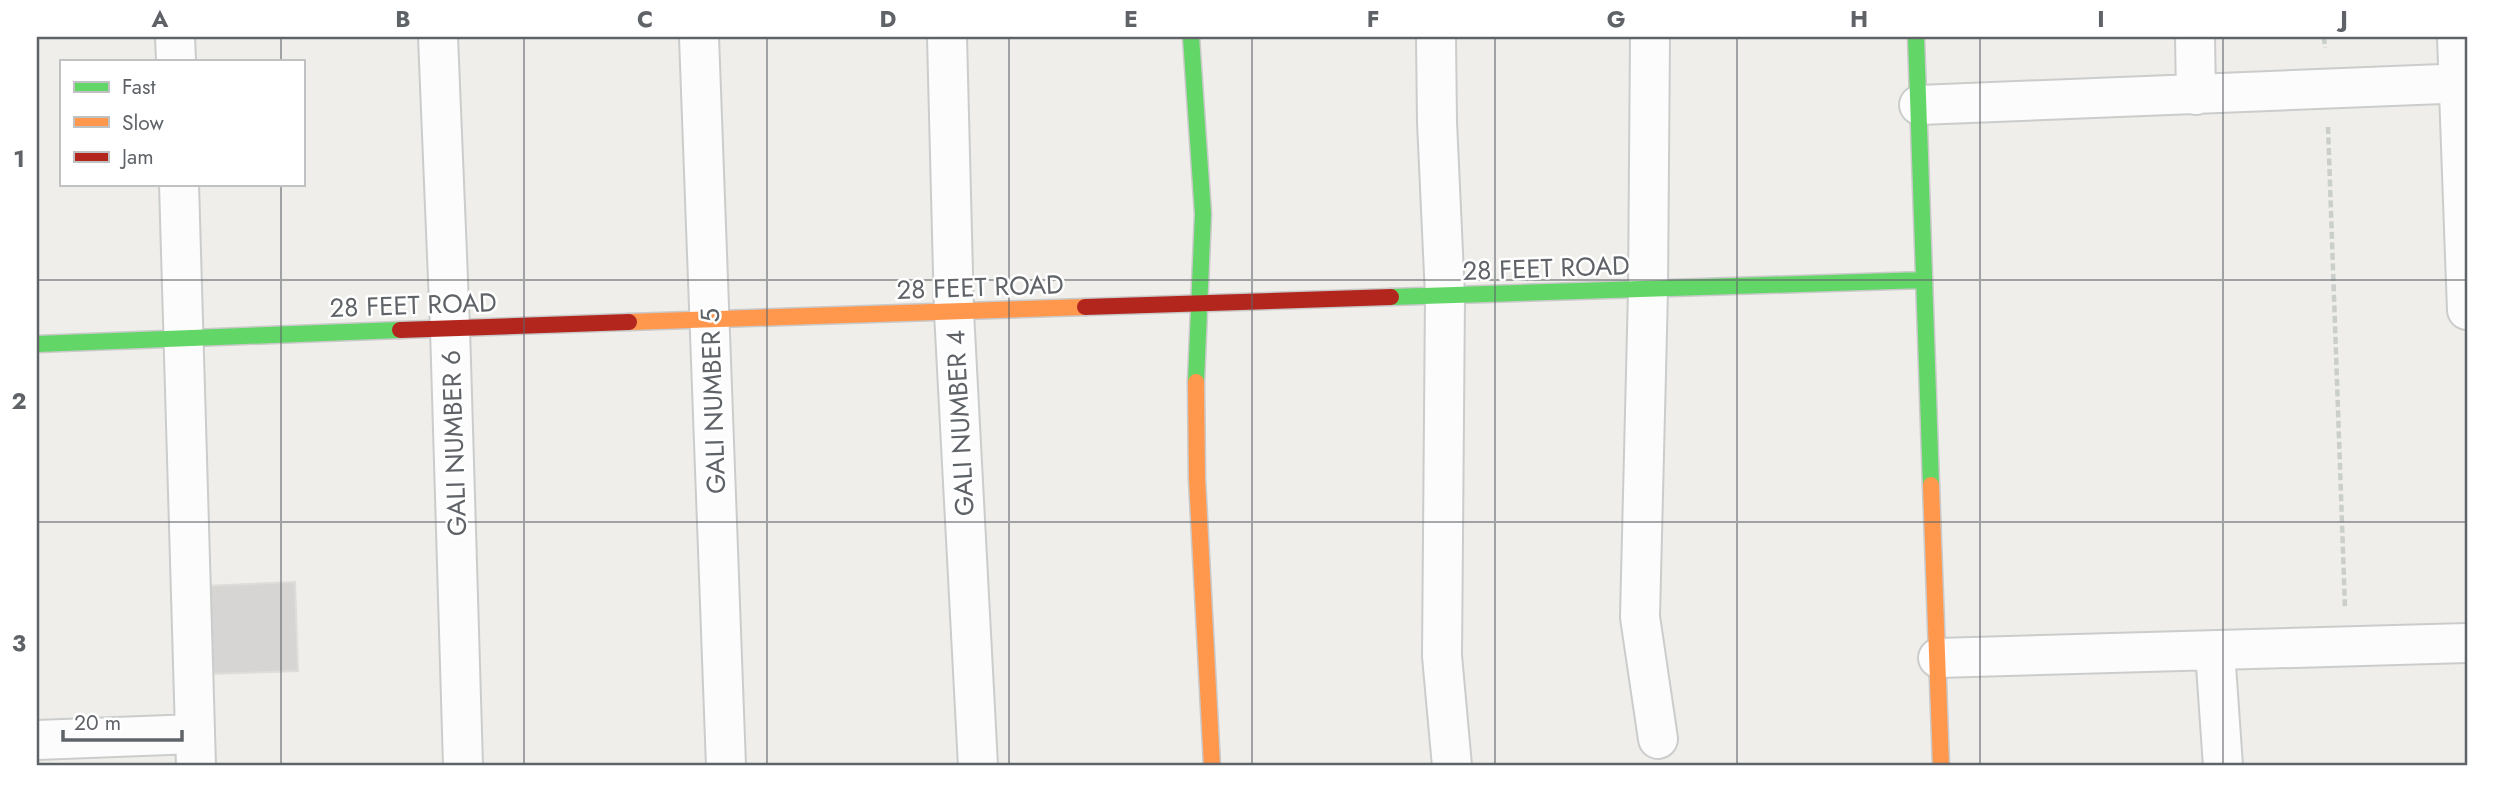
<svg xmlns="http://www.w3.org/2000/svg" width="2504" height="803" font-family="Jost,sans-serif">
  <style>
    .building { fill: #d6d5d3; stroke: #deddd9; stroke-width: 2 }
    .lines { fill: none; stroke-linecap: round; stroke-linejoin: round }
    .street-casing { stroke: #cbcccc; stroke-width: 42 }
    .fast-casing { stroke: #cacacb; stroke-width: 19 }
    .slow-casing { stroke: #cacacb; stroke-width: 19 }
    .jam-casing { stroke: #cacacb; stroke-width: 19 }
    .path { stroke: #cacfcc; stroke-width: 4.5; stroke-dasharray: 7 3.5; stroke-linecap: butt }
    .street { stroke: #fdfcfc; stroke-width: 38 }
    .fast { stroke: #63d668; stroke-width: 16 }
    .slow { stroke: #ff974d; stroke-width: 16 }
    .jam { stroke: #b3261e; stroke-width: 16 }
    .grid { fill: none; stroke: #5f6368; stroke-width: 2; stroke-opacity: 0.55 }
    .labels { text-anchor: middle; stroke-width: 5; stroke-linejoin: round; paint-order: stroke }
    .street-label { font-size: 26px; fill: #5f6368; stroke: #fff }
    .neatline { fill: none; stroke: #5f6368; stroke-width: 2.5 }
    .grid-label { font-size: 23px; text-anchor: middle; font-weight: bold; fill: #5f6368 }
  </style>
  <rect width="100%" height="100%" fill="#efeeea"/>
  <path class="building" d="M295,582L298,671L207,674L204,586Z"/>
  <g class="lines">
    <defs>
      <path id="street" d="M175,37L176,61
        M438,37L450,328L463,766
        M699,37L726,766
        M947,37L954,312L978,766
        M1436,37L1437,122L1445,296L1442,656L1452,766
        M1650,37L1648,290L1640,617L1658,739
        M2195,37L2196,95
        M2457,37L2467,310
        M1919,105L2467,83
        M179,184L196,766
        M2215,651L2223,766
        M1938,658L2467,643
        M37,740L195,734"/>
      <path id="fast" d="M1191,37L1203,214L1196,382
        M1916,37L1931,485
        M1391,297L1924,280
        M37,344L400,330"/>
      <path id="slow" d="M629,322L1085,307
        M1196,382L1197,479L1212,766
        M1931,485L1941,766"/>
      <path id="jam" d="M1085,307L1391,297
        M400,330L629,322"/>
    </defs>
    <use href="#street" class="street-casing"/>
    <use href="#fast" class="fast-casing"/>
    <use href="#slow" class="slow-casing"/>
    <use href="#jam" class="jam-casing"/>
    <path class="path" d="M2324,37L2325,48
      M2328,127L2345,608"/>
    <use href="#street" class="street"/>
    <use href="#fast" class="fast"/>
    <use href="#slow" class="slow"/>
    <use href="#jam" class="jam"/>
  </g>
  <path class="grid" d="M281,37V61M524,37V766M767,37V766M1009,37V766M1252,37V766M1495,37V766M1737,37V766M1980,37V766M2223,37V766M281,184V766M37,280H2467M37,522H2467"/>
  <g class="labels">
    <g class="street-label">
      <text transform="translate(1546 268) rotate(-2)" y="9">28 FEET ROAD</text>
      <text transform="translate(980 287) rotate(-2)" y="9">28 FEET ROAD</text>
      <text transform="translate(413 305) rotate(-2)" y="9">28 FEET ROAD</text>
      <text transform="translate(713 401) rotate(-92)" y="9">GALI NUMBER 5</text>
      <text transform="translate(960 423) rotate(-93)" y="9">GALI NUMBER 4</text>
      <text transform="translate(454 443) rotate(-92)" y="9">GALI NUMBER 6</text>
    </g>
  </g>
  <rect width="2504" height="803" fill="none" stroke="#ffffff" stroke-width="77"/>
  <rect x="60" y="60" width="245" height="126" fill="#ffffff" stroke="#bfc1c3" stroke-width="2"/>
  <rect x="74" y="82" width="35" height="10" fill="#63d668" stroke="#bfc1c3" stroke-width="2"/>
  <text x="122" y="94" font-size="21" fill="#5f6368">Fast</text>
  <rect x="74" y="117" width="35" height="10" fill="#ff974d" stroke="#bfc1c3" stroke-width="2"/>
  <text x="122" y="130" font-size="21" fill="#5f6368">Slow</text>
  <rect x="74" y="152" width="35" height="10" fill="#b3261e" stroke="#bfc1c3" stroke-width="2"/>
  <text x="122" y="164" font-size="21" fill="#5f6368">Jam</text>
  <path d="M63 730v10h119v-10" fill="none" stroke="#5f6368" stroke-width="3.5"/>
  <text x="74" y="730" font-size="21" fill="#5f6368" stroke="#ffffff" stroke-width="5" paint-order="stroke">20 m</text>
  <rect x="38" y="38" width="2428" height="726" class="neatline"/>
  <g class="grid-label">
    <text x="160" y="27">A</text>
    <text x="403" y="27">B</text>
    <text x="645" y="27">C</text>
    <text x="888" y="27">D</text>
    <text x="1131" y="27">E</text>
    <text x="1373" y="27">F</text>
    <text x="1616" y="27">G</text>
    <text x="1859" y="27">H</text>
    <text x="2101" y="27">I</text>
    <text x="2344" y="27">J</text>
    <text x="19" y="167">1</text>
    <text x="19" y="409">2</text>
    <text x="19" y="651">3</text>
  </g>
</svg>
